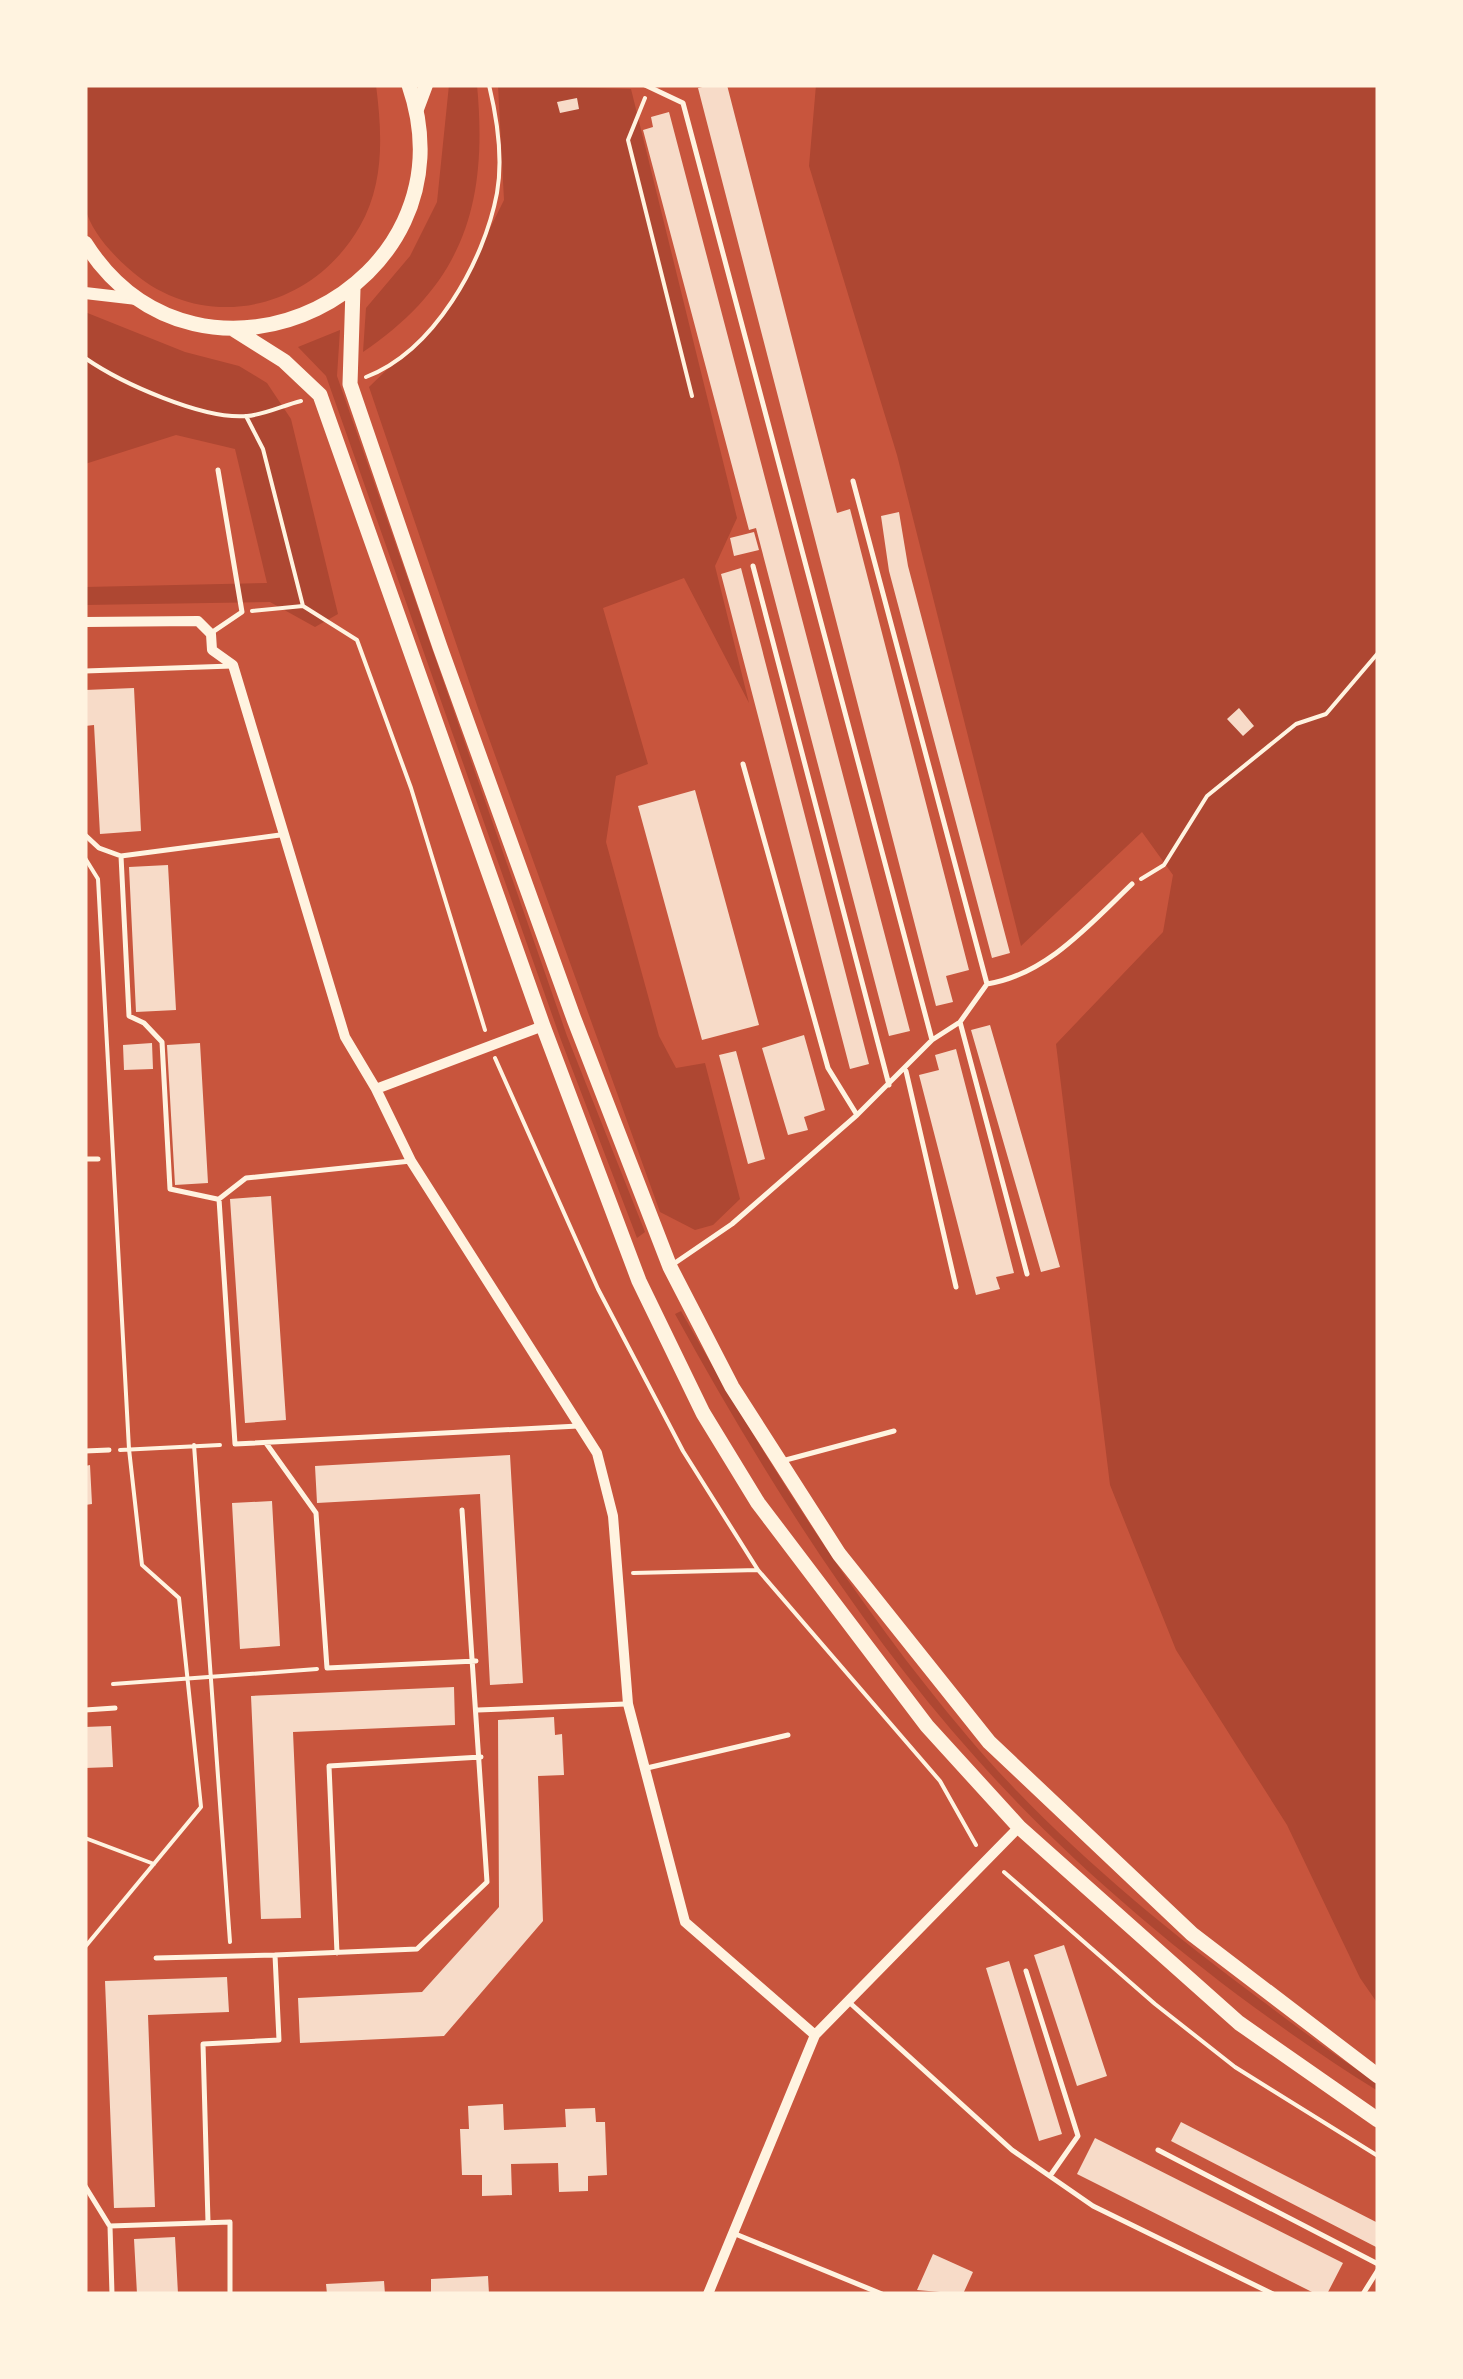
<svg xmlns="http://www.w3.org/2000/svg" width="1463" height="2379" font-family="'Fira Sans',sans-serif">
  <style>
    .green { fill: #ae4732 }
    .building { fill: #f7dbc8 }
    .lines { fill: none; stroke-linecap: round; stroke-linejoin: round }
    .path { stroke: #fff3e0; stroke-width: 4 }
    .service { stroke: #fff3e0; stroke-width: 5 }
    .minor { stroke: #fff3e0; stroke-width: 10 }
    .tertiary { stroke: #fff3e0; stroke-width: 12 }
    .secondary { stroke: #fff3e0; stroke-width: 14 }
    .primary { stroke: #fff3e0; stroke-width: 15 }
  </style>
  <rect width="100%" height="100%" fill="#c8553d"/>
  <path class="green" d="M85,85H376C382,132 385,183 360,226C312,311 202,336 128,268C111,253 90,230 85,207C78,173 85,120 85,85Z
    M449,85H477C488,202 465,283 363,352L366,308L410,256L437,202Z
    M498,85L631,89L737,518L715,566L749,703L684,578L603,608L648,764L616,776L606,842L659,1036L676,1068L705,1063L740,1199L713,1225L695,1230L660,1212L478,708L369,387L435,323L465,279L504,200Z
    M816,85H1378V2004L1360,1978L1287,1825L1176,1650L1110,1485L1056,1044L1163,932L1173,875L1142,832L1021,946L897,455L809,166Z
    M85,312L185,352L239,366L267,383L291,419L338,614L315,627L270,602L85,605V587L267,583L235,449L176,435L85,464Z
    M340,330L337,376L567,1036L645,1232L637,1238L561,1040L326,376L298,347Z
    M681,1311C765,1460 857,1606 968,1737C1052,1836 1157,1923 1261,2000C1299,2028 1337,2058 1378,2083V2091C1239,2005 1084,1880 976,1758C857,1625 761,1470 675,1314Z"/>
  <path class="building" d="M711,85H727L837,513L850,509L969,970L946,976L953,1002L936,1006L698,88Z
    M577,98L579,109L560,113L557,102Z
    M669,112L910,1031L889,1036L756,528L749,530L643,130L653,127L651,117Z
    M899,512L908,566L1010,953L992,958L889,571L881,516Z
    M754,532L759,550L734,556L730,538Z
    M741,568L869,1064L850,1069L721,574Z
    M134,688L141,831L100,834L94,725L85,726V690Z
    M1239,708L1254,726L1243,736L1227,719Z
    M695,790L759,1025L702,1040L638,806Z
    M168,865L176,1010L136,1012L129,867Z
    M990,1025L1060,1267L1041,1272L971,1030Z
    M804,1035L825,1110L804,1117L808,1130L788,1135L762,1048Z
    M152,1043L153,1069L124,1070L123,1045Z
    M200,1043L208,1183L175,1185L167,1045Z
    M956,1049L1014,1273L996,1277L1000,1289L976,1295L919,1075L939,1070L935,1055Z
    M736,1051L765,1159L748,1164L719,1055Z
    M271,1196L286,1420L245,1423L230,1199Z
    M510,1455L523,1683L490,1685L480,1494L317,1503L315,1466Z
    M90,1465L92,1504L85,1505V1466Z
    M272,1501L280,1646L240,1649L232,1503Z
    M454,1687L455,1725L293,1732L301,1918L261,1919L251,1696Z
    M554,1717L555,1735L562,1734L564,1775L538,1776L543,1921L444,2036L300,2043L298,1998L422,1992L499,1907L498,1720Z
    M111,1726L113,1767L85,1768V1727Z
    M1064,1945L1107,2076L1077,2086L1034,1955Z
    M1009,1961L1062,2134L1039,2141L986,1968Z
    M227,1977L229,2012L148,2015L155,2207L114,2208L105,1981Z
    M503,2104L504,2130L566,2127L565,2109L595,2108L596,2122H605L607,2175L588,2176V2191L559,2192L558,2163L511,2164L512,2195L482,2196V2175H462L460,2129H469L468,2106Z
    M1181,2122L1378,2223V2248L1171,2141Z
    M1095,2138L1343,2263L1327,2294H1316L1077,2174Z
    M175,2237L178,2294H137L134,2239Z
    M933,2254L973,2272L963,2294L917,2290Z
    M488,2276L489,2294H431V2279Z
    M384,2281L385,2294H327L326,2284Z"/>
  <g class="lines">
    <path class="path" d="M645,98L628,140L692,396
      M85,358C121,383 203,420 247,416C264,415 284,405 301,401
      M366,377C434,351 484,262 497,193C503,159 497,118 489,85
      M246,416L263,449L303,606
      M252,611L303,606L357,640L411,788L485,1030
      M85,858L98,879L129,1449L142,1565L179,1598L201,1807L85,1947
      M1141,879L1164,865L1207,796L1296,724L1326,714L1378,653
      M495,1058L598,1289L683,1451L758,1570L940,1781L976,1845
      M194,1445L230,1942
      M120,1450L220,1445
      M633,1573L758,1570
      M113,1684L317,1669
      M85,1838L154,1864
      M1004,1872L1155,2004L1235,2067L1378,2156"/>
    <path class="service" d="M645,85L683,103L932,1040
      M853,481L987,984
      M753,566L889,1085
      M211,633L242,612L218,470
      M85,671L232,666
      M743,764L828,1068L857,1115
      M85,835L99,848L121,856L129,1016L144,1023L162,1042L170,1189L217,1199
      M121,856L280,835
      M960,1022L1027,1274
      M906,1071L956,1287
      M85,1159H98
      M411,1161L246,1178L219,1199L235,1444L578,1426
      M672,1265L732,1224L857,1115L932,1040L960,1022L987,984C1046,975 1090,924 1132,884
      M266,1443L316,1513L327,1668L476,1661
      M85,1451L109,1450
      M782,1461L894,1431
      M85,1710L115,1708
      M478,1710L625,1704
      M647,1768L788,1735
      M337,1953L329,1766L481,1757
      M156,1958L275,1955
      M1026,1971L1078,2136L1050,2176
      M850,2003L1012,2150L1093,2206L1273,2294
      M1158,2150L1378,2264
      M85,2186L109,2225
      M208,2222L203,2044L279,2040L275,1955L417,1949L487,1882L462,1510
      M733,2233L882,2294
      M112,2294L110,2226L230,2222V2294
      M1363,2294L1378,2270"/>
    <path class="minor" d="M85,622L198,621L211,634L212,650L233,665L345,1037L376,1089L411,1161L597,1453L613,1516L628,1704L685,1922L815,2035
      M376,1089L543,1026
      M708,2294L815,2035L1019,1827"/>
    <path class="tertiary" d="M85,293L137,299"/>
    <path class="secondary" d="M417,109L426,85"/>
    <path class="primary" d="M85,243C200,425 479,289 409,85
      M353,289L350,384L440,647L574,1019L670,1267L732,1387L839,1554L989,1742L1192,1934L1378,2076
      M233,329L284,361L320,395L543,1026L639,1281L703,1413L758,1503L927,1726L1019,1827L1239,2023L1378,2120"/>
  </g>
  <rect width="1463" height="2379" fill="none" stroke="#fff3e0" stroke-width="175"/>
</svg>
